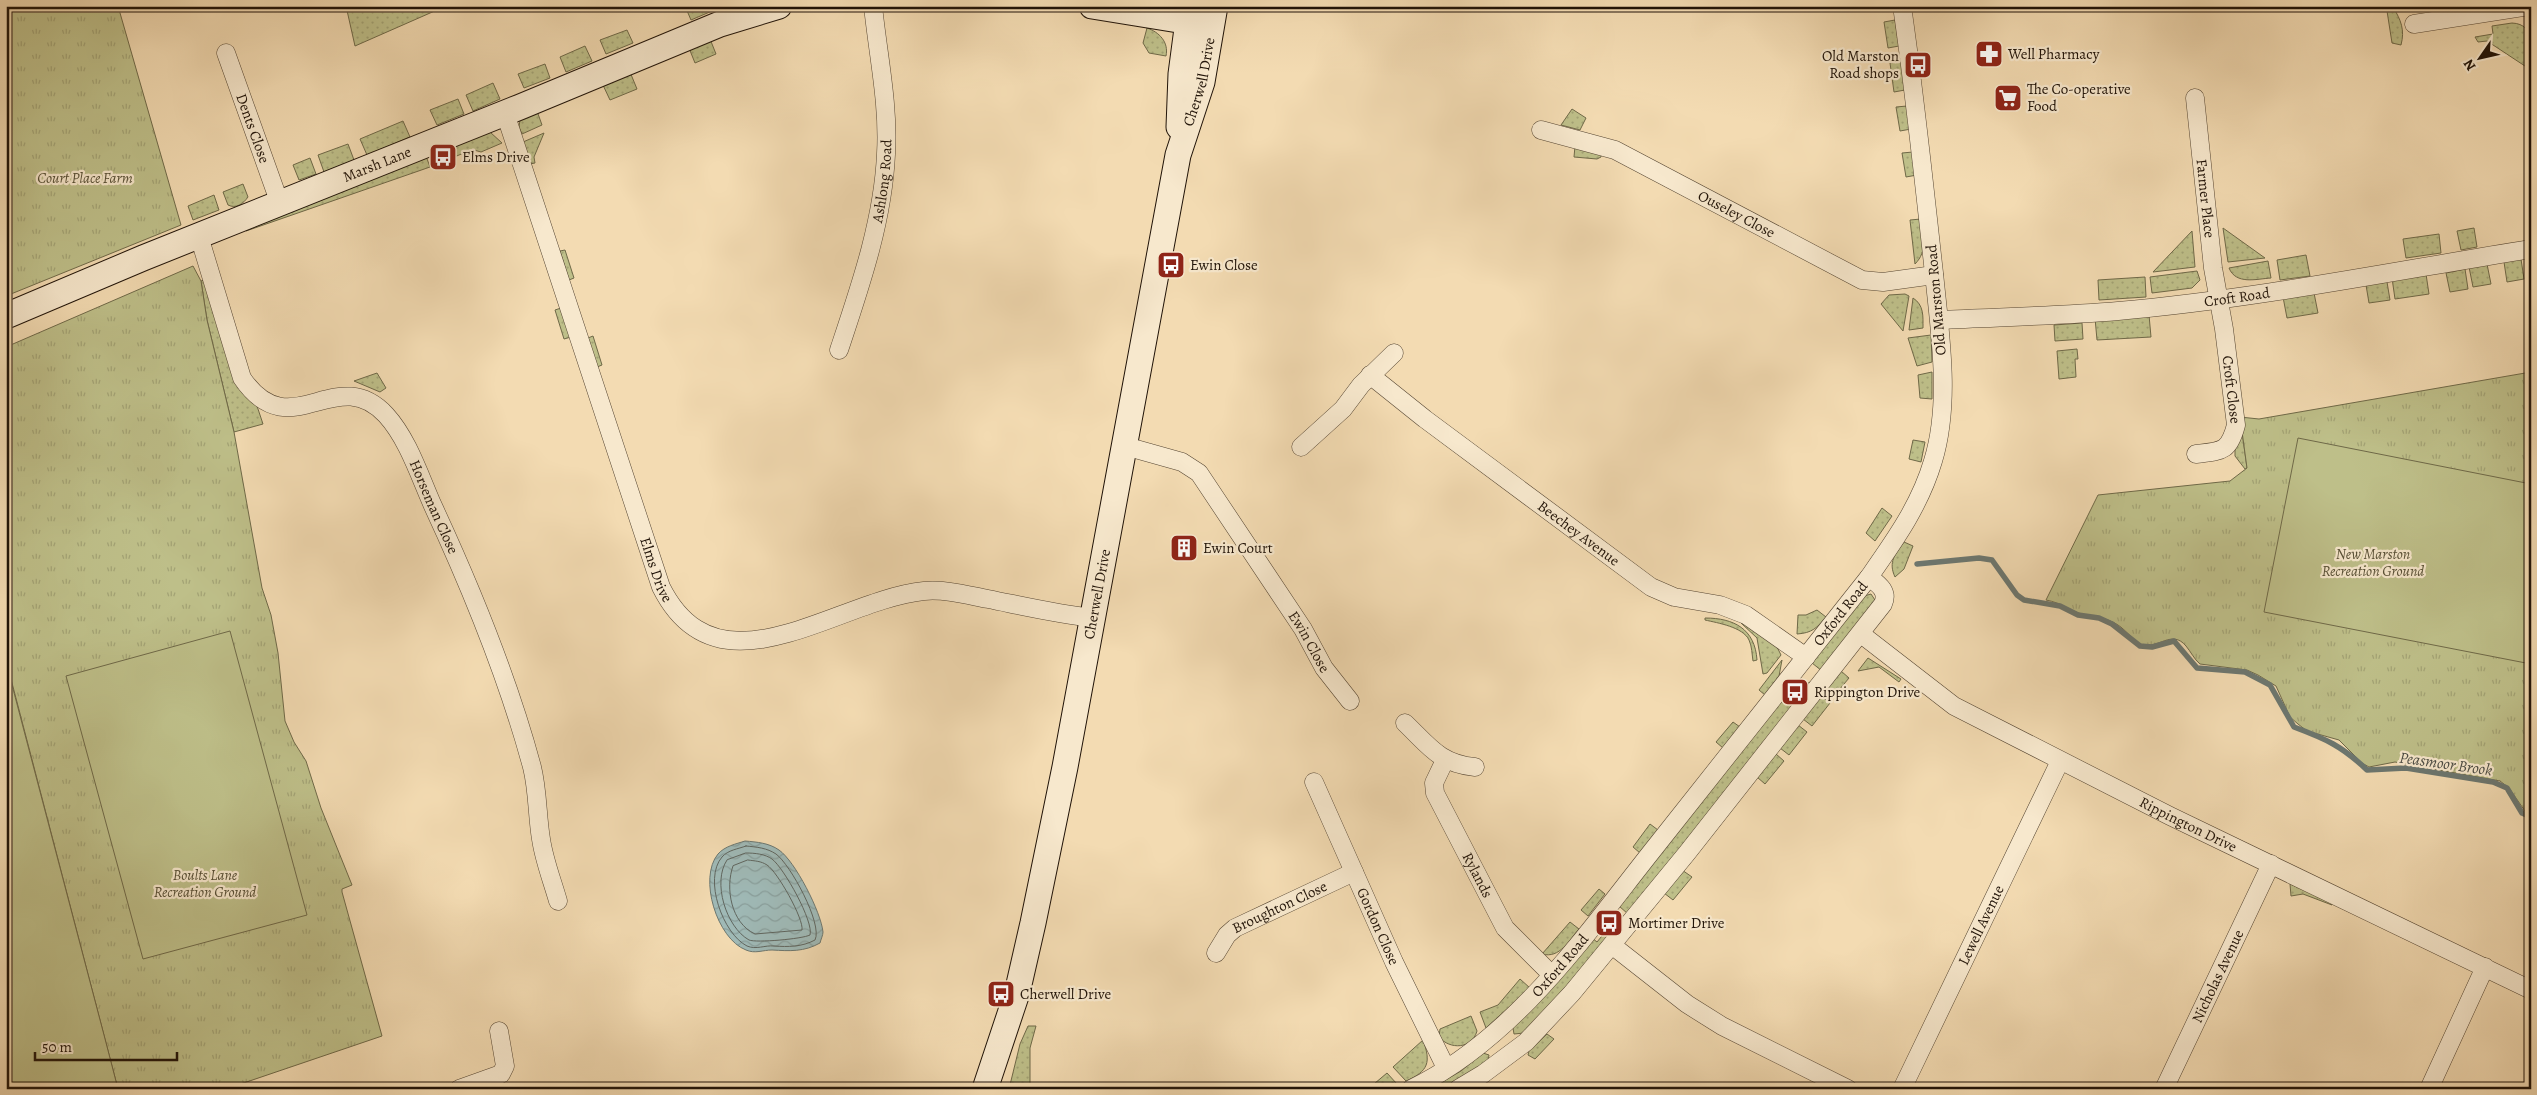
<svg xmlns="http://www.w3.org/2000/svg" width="2537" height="1095" font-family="Alegreya,serif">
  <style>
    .grass { fill: url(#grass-dots); stroke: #6f6948 }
    .park { fill: url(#park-tufts); stroke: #6f6948 }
    .garden { fill: #bebf89; stroke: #6f6948 }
    .water { fill: url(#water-waves); stroke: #6c7770 }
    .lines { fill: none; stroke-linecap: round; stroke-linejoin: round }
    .shore { stroke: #60665f; stroke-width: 1 }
    .stream { stroke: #6c7770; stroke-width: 5.5 }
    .street-casing { stroke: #554532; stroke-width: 19 }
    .secondary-casing { stroke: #201308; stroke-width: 27 }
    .street { stroke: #f7e8cd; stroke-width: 18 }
    .secondary { stroke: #f7e8cd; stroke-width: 25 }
    .labels { text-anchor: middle; stroke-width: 4.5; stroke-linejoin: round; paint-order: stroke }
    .poi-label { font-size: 15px; fill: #201308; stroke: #f7e8cd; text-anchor: start }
    .street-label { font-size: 15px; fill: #201308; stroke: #f7e8cd }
    .park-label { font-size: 15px; font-style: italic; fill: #574f35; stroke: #f7e8cd }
    .water-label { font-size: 16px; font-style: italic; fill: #4c4d45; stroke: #f7e8cd }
  </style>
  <defs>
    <pattern id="grass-dots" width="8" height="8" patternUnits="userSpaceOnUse" patternTransform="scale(1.25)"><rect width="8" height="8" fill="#bebf89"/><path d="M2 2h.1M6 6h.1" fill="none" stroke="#a3a375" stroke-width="1.8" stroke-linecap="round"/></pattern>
    <pattern id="park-tufts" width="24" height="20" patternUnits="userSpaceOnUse" patternTransform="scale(1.25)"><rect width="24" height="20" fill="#bebf89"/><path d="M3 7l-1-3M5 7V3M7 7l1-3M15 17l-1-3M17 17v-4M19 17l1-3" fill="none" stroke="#a3a375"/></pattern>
    <pattern id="water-waves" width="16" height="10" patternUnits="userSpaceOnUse" patternTransform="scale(1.25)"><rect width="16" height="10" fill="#9fb9b6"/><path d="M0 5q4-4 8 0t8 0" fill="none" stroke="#899e9b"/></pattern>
  </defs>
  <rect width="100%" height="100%" fill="#f3dbb2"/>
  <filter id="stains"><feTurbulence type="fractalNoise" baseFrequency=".004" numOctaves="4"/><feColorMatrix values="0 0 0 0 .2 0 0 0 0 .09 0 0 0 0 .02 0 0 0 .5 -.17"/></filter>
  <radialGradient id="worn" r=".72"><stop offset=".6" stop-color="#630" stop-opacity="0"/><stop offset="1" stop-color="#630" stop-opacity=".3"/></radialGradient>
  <path class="grass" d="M346,6H446L355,46Z
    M685,6H718L719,8L691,20Z
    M2393,7C2401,20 2405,30 2401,45L2392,43L2387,11Z
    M1895,20L1899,46L1888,48L1884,22Z
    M2512,23C2537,24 2531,52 2531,70L2487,41L2478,42L2475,37L2493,34L2492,26Z
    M1147,28C1159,32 1169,42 1166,56L1149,53L1143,43Z
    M627,30L633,43L606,54L600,40Z
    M710,39L716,54L695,63L689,48Z
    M585,46L592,61L566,72L560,57Z
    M1901,61L1905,90L1894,92L1890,63Z
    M545,64L550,78L524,88L518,74Z
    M630,72L637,89L610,100L602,83Z
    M493,83L500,99L473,111L466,95Z
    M458,99L464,114L437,125L430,110Z
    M1907,106L1911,129L1900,131L1896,107Z
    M1572,109L1586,118L1580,130L1561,125Z
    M537,111L542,125L522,134L519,127L520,120Z
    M403,121L410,137L367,155L360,139Z
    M490,132L502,143L481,152L474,150L466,152L438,164L434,153Z
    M544,133L534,157L535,163L530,164L523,142Z
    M348,144L354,160L324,172L318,155Z
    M1575,146L1601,155V157L1597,159L1574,157Z
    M1913,152L1917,175L1906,177L1902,153Z
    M426,156L430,167L246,231L245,227Z
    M310,158L316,174L299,180L293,165Z
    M243,184L248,197C243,204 236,209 228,205L223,192Z
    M214,195L219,210L193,220L188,206Z
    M1921,219C1923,236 1928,251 1915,264L1910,220Z
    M2223,228L2265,258L2228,262Z
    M2474,228L2477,247L2461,250L2457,231Z
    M2192,231L2195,267L2153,272Z
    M2439,234L2441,253L2406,258L2403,239Z
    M565,250L574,278L569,280L560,251Z
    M2306,255L2310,276L2280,280L2277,260Z
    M2521,259L2524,279L2507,282L2504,262Z
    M2268,261L2271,278C2256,279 2236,285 2229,268Z
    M2487,264L2491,284L2473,287L2469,267Z
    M2465,269L2468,289L2450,292L2446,273Z
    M2197,271L2200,280L2192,288L2152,293L2150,277Z
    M2426,274L2429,294L2395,299L2392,278Z
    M2145,277L2146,297L2099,300L2098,280Z
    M204,280L236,381L246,396L257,406L263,424L234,432L207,320L201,281Z
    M2387,282L2390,300L2369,303L2366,285Z
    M2314,293L2318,313L2287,318L2283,297Z
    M1905,294L1909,296L1903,331L1881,304L1889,295Z
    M1913,298C1924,305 1923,316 1923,328L1909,330Z
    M561,308L571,337L564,339L555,310Z
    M2149,315L2151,337L2097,340L2095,318Z
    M2082,323L2083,339L2055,341L2054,325Z
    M1931,335L1932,362L1917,366L1908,338Z
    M593,336L602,365L597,367L588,338Z
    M2077,349L2078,359H2075L2076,377L2059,379L2057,351Z
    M1932,372V399L1920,398L1918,375Z
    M377,373L386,388L380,392L354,381Z
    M2242,431L2247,468L2245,469L2235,456V446Z
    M1913,440L1925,442L1921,462L1909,459Z
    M1882,508L1892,516L1875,541L1866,533Z
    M1904,542L1913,546L1904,569L1895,577C1888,562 1895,554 1904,542Z
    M1871,594L1875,600L1874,604L1822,671L1812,663L1864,596Z
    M1817,610L1826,617C1817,628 1812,633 1797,634L1798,615H1806Z
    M1705,618C1734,618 1755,629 1757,660L1753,661C1752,655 1752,646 1749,640C1743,627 1718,623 1705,620Z
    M1742,621L1776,645L1781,655L1767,673L1763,674L1757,638L1741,623Z
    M1868,658L1901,679L1899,682L1879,667L1858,671Z
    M1782,660L1779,676L1765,695L1759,690Z
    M1841,671L1849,678L1834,696L1826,689Z
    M1809,682L1812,684L1628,914L1619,906L1789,692L1796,698Z
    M1821,696L1830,703L1812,726L1803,719Z
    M1733,722L1740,727L1723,748L1716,742Z
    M1798,725L1807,732L1789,755L1780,748Z
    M1776,754L1784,761L1765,784L1757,777Z
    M1650,824L1658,830L1640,853L1633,847Z
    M1682,870L1692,877L1673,900L1664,893Z
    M2290,884L2333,902L2332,905L2303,894L2291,896Z
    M1599,889L1605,894L1588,916L1581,910Z
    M1570,922L1579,929C1569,940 1560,959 1542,954Z
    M1606,931L1611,936L1524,1033L1514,1034L1513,1028L1592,938L1597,942Z
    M1520,979L1530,988L1486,1028L1480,1012L1498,1005Z
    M1471,1016L1477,1031C1472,1049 1450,1050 1439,1037L1440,1029Z
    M1028,1026H1036L1030,1048V1089H1009L1020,1044Z
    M1547,1034L1554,1039L1535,1059L1528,1055L1529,1051Z
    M1423,1040C1431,1062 1429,1071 1406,1081L1393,1067Z
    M1483,1053L1489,1055L1488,1061L1444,1089H1430L1461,1071Z
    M1387,1073L1397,1084L1390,1089H1368Z"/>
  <path class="park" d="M6,6H118L181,225L6,296Z
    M193,266L201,281L207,320L234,432L262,588L271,615L278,653L285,721L294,742L306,761L321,808L352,885L342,889V892L382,1036L226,1089H118L6,660V347Z
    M2531,372V815L2527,814L2509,788L2500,781L2395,762L2369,767L2362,763L2339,740L2307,731L2298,724L2290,717L2276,686L2258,675L2247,670L2200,664C2194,659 2191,652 2186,646C2172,629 2158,649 2143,645C2134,642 2126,630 2118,625C2106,617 2095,618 2082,614C2068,610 2062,603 2046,600L2098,495L2230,481L2247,468L2240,417L2259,419Z"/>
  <path class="garden" d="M2298,438L2531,484V664L2264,612Z
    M230,631L307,915L143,959L66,676Z
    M12,685L104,1035L118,1089H6V688Z"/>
  <path class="water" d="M745,841C757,842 769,843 779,850C795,861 821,912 823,932C823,935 821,939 820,943C804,952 790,951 772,950C763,950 755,954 746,950C717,939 698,878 718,854C725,846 736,844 745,841Z"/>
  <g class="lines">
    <path class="shore" d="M746,846C757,847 767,848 776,854C790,864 823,924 815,940C802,947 788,947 774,946C765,945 756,950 747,946C723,934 703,879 722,857C728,850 738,849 746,846Z
      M746,853C755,853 765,854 772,859C784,868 814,922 810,935C802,939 756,943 749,940C726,927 712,882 727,860Z
      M748,860C755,861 761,861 767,865C777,871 804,919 802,930L755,934C731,923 725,888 733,866Z"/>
    <path class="stream" d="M1917,564L1979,558L1992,560L2017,595L2024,600L2060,606L2078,615L2099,618L2112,624L2140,646L2152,647L2174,641L2197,668L2245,672L2270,685L2294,727C2326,739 2342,746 2367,770L2406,768L2493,782L2507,788L2522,813L2531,817"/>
    <defs>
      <g id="street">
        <path d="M2414,24L2529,6"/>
        <path id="s1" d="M226,53L280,204"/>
        <path id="s2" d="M2195,98L2213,268L2224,329L2236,425C2229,452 2222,451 2196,454"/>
        <path id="s3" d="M505,113L661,587C718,701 836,600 924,591C945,589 967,595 988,599C1023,606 1057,614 1093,618"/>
        <path id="s4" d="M1541,130L1615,150L1862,280L1883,282L1934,275"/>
        <path id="s5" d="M199,236L242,378C290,449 336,361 386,415C408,439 420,477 433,506C472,590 508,678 532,767C538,791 537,815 541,839C544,860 552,880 558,901"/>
        <path id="s6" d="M1940,320C1999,317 2059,316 2118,311C2256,299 2394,271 2531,249"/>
        <path id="s7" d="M839,350C860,287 883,221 886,154C889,105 878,55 873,6"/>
        <path id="s8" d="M1370,375L1425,419L1651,587L1674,597L1720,605L1746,615L1806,657"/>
        <path id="s9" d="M1125,446L1182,462L1199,473L1303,629L1324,668L1350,701"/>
        <path d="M1301,447L1343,409L1361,385L1394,353"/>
        <path id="s10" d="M1861,634L1954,706L2170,816L2531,990"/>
        <path d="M1405,723C1429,746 1440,764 1475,767"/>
        <path id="s11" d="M1445,760L1434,783L1435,793L1505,928L1552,975"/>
        <path id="s12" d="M1314,782L1394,962L1446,1068"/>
        <path d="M1613,946L1687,1004L1722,1026L1848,1089"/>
        <path id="s13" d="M1216,953L1227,935L1235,928L1354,872"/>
        <path d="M459,1089L501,1074L505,1066L499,1031"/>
        <path id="s14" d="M1411,1089C1516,1038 1585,935 1656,846C1727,757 1798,667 1869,577C1895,540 1920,505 1933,461C1951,402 1940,334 1934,273C1924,184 1915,95 1902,6"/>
        <path d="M1458,1089L1483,1074L1526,1042L1572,993L1687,853L1883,604C1889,591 1878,584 1869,577"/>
        <path id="s15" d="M1902,1089L2060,761"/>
        <path id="s16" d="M2164,1089L2271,864"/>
        <path d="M2429,1089L2485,967"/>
      </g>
      <g id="secondary">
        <path d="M1092,6L1203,24"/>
        <path d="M1179,127L1181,74L1190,6"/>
        <path id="s17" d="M6,316L143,258L520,107L720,24L779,6"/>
        <path id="s18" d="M985,1089L1017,993L1033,923L1065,767L1178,155L1202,82L1215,6"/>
      </g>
    </defs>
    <use href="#street" class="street-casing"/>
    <use href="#secondary" class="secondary-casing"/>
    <use href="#street" class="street"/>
    <use href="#secondary" class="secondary"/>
  </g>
  <defs>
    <symbol id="pharmacy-square" viewBox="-11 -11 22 22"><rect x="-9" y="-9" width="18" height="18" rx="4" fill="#8f2418" stroke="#f7e8cd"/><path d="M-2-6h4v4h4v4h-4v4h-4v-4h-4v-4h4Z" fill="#fff"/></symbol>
    <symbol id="bus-square" viewBox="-11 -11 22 22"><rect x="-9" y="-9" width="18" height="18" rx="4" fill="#8f2418" stroke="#f7e8cd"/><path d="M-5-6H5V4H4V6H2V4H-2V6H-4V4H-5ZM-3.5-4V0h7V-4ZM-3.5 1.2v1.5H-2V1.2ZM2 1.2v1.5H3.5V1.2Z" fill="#fff"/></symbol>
    <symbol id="supermarket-square" viewBox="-11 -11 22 22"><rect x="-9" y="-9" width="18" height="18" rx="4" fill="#8f2418" stroke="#f7e8cd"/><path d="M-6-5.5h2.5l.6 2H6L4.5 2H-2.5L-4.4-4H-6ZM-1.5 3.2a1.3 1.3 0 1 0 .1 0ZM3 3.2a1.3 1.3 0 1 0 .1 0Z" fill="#fff"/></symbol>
    <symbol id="building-square" viewBox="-11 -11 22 22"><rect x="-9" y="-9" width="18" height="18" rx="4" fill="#8f2418" stroke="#f7e8cd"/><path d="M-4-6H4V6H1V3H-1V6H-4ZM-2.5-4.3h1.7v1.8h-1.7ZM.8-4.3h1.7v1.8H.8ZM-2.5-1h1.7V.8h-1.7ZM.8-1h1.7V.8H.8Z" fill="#fff"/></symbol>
  </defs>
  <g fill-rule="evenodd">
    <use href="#pharmacy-square" x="1973" y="38" width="32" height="32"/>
    <use href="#bus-square" x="1902" y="49" width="32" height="32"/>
    <use href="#supermarket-square" x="1992" y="82" width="32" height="32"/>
    <use href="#bus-square" x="427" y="141" width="32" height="32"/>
    <use href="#bus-square" x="1155" y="249" width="32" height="32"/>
    <use href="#building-square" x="1168" y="532" width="32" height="32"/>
    <use href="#bus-square" x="1779" y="676" width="32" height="32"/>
    <use href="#bus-square" x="1593" y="907" width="32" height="32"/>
    <use href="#bus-square" x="985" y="978" width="32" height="32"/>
  </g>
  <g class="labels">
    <g class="poi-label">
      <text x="2008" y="59">Well Pharmacy</text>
      <text x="1899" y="61" text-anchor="end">Old Marston<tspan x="1899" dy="17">Road shops</tspan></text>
      <text x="2027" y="94">The Co-operative<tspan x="2027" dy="17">Food</tspan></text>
      <text x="462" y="162">Elms Drive</text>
      <text x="1190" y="270">Ewin Close</text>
      <text x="1203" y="553">Ewin Court</text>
      <text x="1814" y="697">Rippington Drive</text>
      <text x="1628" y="928">Mortimer Drive</text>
      <text x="1020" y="999">Cherwell Drive</text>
    </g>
    <g class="street-label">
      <text dy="5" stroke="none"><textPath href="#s18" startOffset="1031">Cherwell Drive</textPath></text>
      <text dy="5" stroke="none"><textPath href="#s1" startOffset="80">Dents Close</textPath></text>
      <text dy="5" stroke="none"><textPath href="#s17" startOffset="401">Marsh Lane</textPath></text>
      <text dy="5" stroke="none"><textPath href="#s7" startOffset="175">Ashlong Road</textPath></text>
      <text dy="5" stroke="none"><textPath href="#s2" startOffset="101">Farmer Place</textPath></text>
      <text dy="5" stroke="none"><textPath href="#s4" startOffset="214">Ouseley Close</textPath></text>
      <text dy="5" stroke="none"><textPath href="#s6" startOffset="298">Croft Road</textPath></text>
      <text transform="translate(1936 300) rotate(-95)" y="5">Old Marston Road</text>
      <text dy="5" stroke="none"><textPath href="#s2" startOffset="294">Croft Close</textPath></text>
      <text dy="5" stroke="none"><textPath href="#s5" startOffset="414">Horseman Close</textPath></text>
      <text dy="5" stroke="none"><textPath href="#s8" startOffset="262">Beechey Avenue</textPath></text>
      <text dy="5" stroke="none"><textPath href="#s3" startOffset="481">Elms Drive</textPath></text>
      <text dy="5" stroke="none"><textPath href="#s18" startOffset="508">Cherwell Drive</textPath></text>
      <text dy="5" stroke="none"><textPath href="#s14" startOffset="645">Oxford Road</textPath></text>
      <text dy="5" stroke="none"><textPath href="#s9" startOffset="281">Ewin Close</textPath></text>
      <text dy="5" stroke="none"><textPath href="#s10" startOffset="380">Rippington Drive</textPath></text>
      <text dy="5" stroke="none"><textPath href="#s11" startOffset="128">Rylands</textPath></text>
      <text dy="5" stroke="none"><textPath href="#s13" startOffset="81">Broughton Close</textPath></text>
      <text dy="5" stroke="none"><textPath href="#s15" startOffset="182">Lewell Avenue</textPath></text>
      <text dy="5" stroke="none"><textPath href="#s12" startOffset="158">Gordon Close</textPath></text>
      <text dy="5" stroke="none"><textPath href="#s14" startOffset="195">Oxford Road</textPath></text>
      <text dy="5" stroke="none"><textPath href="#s16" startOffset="125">Nicholas Avenue</textPath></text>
    </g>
    <g class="park-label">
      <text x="85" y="183">Court Place Farm</text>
      <text x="2373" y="559">New Marston<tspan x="2373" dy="17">Recreation Ground</tspan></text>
      <text x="205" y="880">Boults Lane<tspan x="205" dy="17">Recreation Ground</tspan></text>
    </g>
    <g class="water-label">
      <text transform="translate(2446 763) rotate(8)" y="6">Peasmoor Brook</text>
    </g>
  </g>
  <rect width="2537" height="1095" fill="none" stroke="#f3dbb2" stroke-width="25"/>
  <rect x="8" y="8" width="2522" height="1080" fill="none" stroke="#201308" stroke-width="2.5"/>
  <rect x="12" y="12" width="2512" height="1070" fill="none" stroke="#201308"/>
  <g transform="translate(2480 58) rotate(236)" stroke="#f7e8cd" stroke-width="4" paint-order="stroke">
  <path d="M0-4L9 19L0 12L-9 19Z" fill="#201308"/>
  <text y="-8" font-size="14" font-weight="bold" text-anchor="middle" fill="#201308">N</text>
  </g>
  <path d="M35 1052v8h142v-8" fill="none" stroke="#201308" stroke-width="2.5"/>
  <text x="42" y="1052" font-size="15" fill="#201308" stroke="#f7e8cd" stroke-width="4" paint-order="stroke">50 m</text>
  <rect width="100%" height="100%" filter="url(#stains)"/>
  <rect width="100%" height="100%" fill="url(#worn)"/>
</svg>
